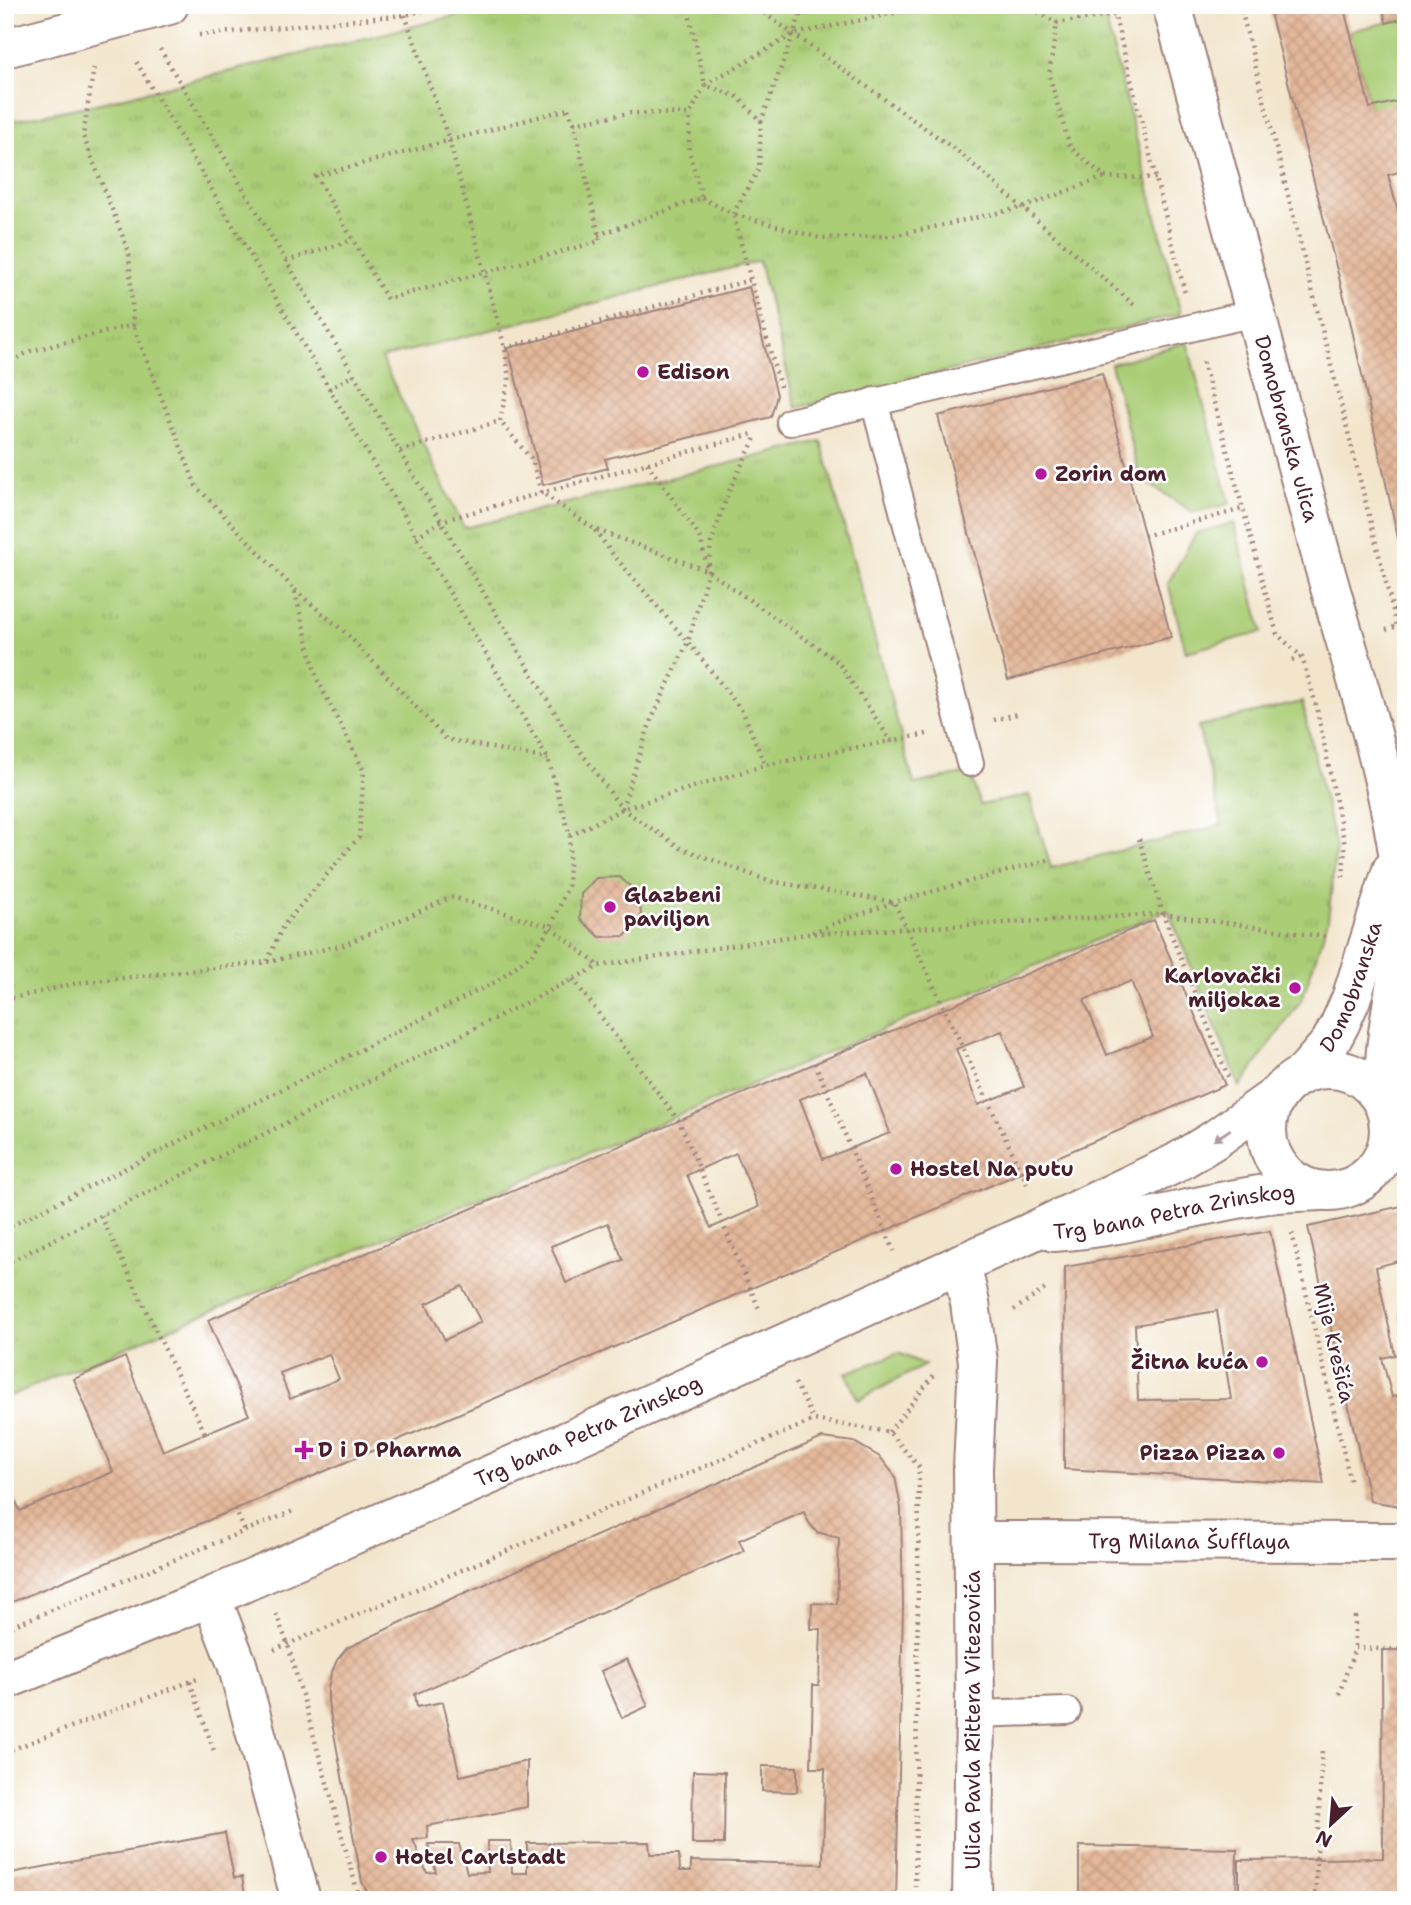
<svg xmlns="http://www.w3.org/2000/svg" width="1411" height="1905" font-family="'Shantell Sans',sans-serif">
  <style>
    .grass { fill: #aacd76; stroke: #7a7650; stroke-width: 2 }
    .park { fill: url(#park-tufts); stroke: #7a7650; stroke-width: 2 }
    .building { fill: url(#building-cross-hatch); fill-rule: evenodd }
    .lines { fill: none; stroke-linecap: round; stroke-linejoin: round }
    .lane-casing { stroke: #9e827c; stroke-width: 30 }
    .street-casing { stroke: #9e827c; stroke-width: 42 }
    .secondary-casing { stroke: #9e827c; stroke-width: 42 }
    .path { stroke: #9e827c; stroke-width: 4.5; stroke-dasharray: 2 5; stroke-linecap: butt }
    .lane { stroke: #fff; stroke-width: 26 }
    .street { stroke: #fff; stroke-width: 38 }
    .secondary { stroke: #fff; stroke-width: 38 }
    .oneway { fill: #ae9aa0 }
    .poi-dot { fill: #b5179e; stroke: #fff; stroke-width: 2.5 }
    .labels { text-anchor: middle; stroke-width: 5; stroke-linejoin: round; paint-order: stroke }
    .poi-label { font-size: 21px; font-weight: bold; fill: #4a1f2b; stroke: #fff; text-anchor: start }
    .street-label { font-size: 21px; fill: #4a1f2b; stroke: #fff }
  </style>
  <defs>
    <pattern id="park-tufts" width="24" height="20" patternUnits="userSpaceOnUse" patternTransform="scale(1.75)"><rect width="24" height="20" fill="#aacd76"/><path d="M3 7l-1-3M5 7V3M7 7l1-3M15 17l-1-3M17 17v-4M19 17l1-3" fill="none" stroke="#94b066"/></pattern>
    <pattern id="building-cross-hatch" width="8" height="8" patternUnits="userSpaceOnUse" patternTransform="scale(1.75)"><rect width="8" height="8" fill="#e4b89a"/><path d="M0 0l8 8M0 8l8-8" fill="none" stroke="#c59e85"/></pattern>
  </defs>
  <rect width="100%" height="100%" fill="#fff"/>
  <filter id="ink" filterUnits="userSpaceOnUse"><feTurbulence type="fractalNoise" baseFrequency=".0143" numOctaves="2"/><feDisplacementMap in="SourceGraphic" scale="14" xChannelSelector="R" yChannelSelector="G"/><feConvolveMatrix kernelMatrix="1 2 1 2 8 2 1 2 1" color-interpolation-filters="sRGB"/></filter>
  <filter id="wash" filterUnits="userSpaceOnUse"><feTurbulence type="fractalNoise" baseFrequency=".00686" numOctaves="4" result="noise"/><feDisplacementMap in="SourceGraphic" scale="28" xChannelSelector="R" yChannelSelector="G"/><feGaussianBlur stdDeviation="1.57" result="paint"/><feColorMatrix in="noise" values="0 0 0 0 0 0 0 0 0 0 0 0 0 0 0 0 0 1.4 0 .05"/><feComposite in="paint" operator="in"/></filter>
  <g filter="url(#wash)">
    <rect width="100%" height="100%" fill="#f2e5cc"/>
    <path class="grass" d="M1406,18V128L1370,108L1350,31Z
      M1187,342L1230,504L1193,512L1140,478L1111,364Z
      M1234,523L1262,632L1186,652L1168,583L1196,533Z
      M899,1353L925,1365L858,1400L846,1373Z"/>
    <path class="park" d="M500,5H1102L1181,314L796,408L759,261L381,358L464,528L821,441L914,784L970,773L980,805L1029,795L1051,868L1222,825L1198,726L1302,702L1336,849L1328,920L1302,999L1240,1087L1168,910L5,1398V122L92,105Z"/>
    <g id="blocks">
      <path class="building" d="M1268,5H1343L1370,108L1399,101L1406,128V170L1388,175L1406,240V574L1349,316Z
        M1382,5H1406V18L1386,23Z
        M749,287L777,395L771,417L605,459L608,468L543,485L508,348Z
        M1102,373L1171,637L1008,680L938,416Z
        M620,877L640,896L641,918L625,936L600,937L580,919L581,894L596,878Z
        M1154,920L1225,1085L281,1490L5,1605V1476L20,1511L113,1472L74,1379L125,1357L163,1451L249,1415L208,1320ZM1131,981L1153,1037L1107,1055L1084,1000ZM1002,1031L1024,1087L978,1105L956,1049ZM867,1073L890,1133L823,1159L800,1099ZM736,1153L759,1207L711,1228L687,1175ZM608,1223L623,1260L566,1283L551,1246ZM462,1286L481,1322L445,1340L426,1304ZM329,1354L339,1379L290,1399L280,1373Z
        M1406,1205V1259L1376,1267L1395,1355L1382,1358L1392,1397L1406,1394V1507L1370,1501L1308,1227Z
        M1270,1231L1324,1484L1064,1469L1065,1267ZM1217,1311L1231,1399L1138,1400L1135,1325Z
        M1404,1279H1406L1405,1345L1399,1315Z
        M822,1438L854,1442L880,1457L895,1476L901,1508L903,1606L896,1900H371L362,1882L328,1702V1688L331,1674L337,1660L347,1648L446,1601ZM804,1512L809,1523L817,1532L839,1538L837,1604L812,1603L811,1629H821L819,1685H813L811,1768H825L823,1864L691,1861V1871H680L679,1854H650L649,1842L527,1843V1873H512L511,1841H487L488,1872L467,1873L459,1844H428L436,1872L427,1873L413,1840L428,1838L427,1826L527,1807V1761L460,1776L443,1702L417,1707L415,1694L744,1551L739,1540Z
        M1382,1650H1406V1900H1239V1860L1383,1858Z
        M627,1659L648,1706L622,1718L601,1671Z
        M762,1766L797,1767V1792L762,1791Z
        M693,1771L725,1772L724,1844H692Z
        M225,1833L234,1878L242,1877L246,1900H5V1874Z
        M1079,1846L1237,1849L1236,1900H1079Z"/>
    </g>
  </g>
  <g filter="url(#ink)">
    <use href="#blocks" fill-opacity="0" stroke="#9e827c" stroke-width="2"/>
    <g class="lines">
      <defs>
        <path id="lane" d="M874,401L970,763
          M790,422L1254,313
          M975,1714L1067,1711"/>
        <g id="street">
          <path d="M5,48L169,5"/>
          <path d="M1388,1146L1406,1148"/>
          <path d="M961,1263L970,1303L978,1362L973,1468L975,1714L972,1900"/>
          <path id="s1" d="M974,1541L1406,1542"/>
          <path d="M211,1597L237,1664L301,1900"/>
        </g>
        <g id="secondary">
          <path id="s2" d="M1172,5C1221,189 1271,372 1321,555C1350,663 1389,770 1402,881C1411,957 1377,1031 1386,1107"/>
          <circle cx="1328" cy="1130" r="61"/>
          <path id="s3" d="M1304,1073L1330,1043L1340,1024L1351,999L1392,870"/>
          <path id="s4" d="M1054,1232C1130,1228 1201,1201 1276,1193C1290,1192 1305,1192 1319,1191"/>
          <path id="s5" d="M5,1680L211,1597L572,1439L1027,1234L1176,1163L1214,1140L1277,1095"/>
        </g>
      </defs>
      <use href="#lane" class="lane-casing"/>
      <use href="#street" class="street-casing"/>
      <use href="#secondary" class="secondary-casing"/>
      <path class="path" d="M753,5L961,154L1134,305
        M1026,5L1057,23
        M1112,5L1185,293
        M1240,5L1397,626
        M405,15L449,140L505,348L509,379L500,421L532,460L541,492L594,529L708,571L838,662L891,741
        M1114,15L1057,23L1049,75L1070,147L1105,177L1156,178
        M199,35L405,15L446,5
        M160,49L566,731L622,809L681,848L769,881L894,902L1029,1188
        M705,85L794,34L933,5
        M568,109L574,123L600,241L387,299L316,176Z
        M761,122L804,5
        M574,123L630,113L690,114L705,85L687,5
        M702,198L733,214L759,169L761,122L738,97L705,85
        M598,235L702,198L689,151L690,114
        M286,261L353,240
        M505,348L750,280
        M1203,362L1277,634L1302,657L1316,705L1345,845L1343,877
        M5,364L31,351L133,325L129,252L83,136L94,67
        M780,387L733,214L820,238L893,236L1024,207L1105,177
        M329,389L354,375
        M400,451L500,421
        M647,463L700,537L707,567
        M595,530L611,552L697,653L743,712L765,765
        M1144,536L1242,509
        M416,537L441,521L756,433
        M295,590L349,636L446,739L548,759
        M1386,630L1397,626L1406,628
        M1292,660L1304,656
        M994,720L1017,714
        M622,808L651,720L688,642L708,571L711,543L729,491L756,436
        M570,836L622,809L765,765L927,734
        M1139,839L1163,914L1229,1079
        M812,932L894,902L1052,859
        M267,962L344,945L452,897L551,927L599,966
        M573,979L679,1121L759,1309
        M5,1000L78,983L267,962L283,926L359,837L364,771L317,679L294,589L196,486L133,325
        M815,1063L894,1251
        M101,1216L205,1433
        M5,1229L495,982L531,955L551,927L568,886L570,836L548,759L134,58
        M1292,1233L1351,1484
        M5,1264L599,966L807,934L1163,914L1326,937
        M1014,1310L1048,1287
        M795,1383L814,1420
        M889,1432L934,1375
        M235,1509L246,1533
        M276,1614L288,1645L360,1900
        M1355,1616V1648
        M5,1629L296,1510
        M274,1650L814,1420L889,1432L919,1467L915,1900
        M190,1682L215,1754
        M1339,1694L1355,1648L1406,1650
        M5,1752L197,1679
        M1315,1900L1322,1748"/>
      <use href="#lane" class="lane"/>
      <use href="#street" class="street"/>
      <use href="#secondary" class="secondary"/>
    </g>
    <defs><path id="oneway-solid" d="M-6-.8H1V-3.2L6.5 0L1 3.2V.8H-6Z" transform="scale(1.75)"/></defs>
    <use class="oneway" href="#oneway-solid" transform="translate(1222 1135) rotate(146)"/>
  </g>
  <g class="poi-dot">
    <circle cx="643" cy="372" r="7"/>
    <circle cx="1041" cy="474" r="7"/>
    <circle cx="610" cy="907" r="7"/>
    <circle cx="1295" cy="988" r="7"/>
    <circle cx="896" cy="1169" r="7"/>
    <circle cx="1262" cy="1362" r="7"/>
    <path d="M300.5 1439.5h7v7h7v7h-7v7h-7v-7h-7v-7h7z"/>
    <circle cx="1279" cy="1453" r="7"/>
    <circle cx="381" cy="1857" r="7"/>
  </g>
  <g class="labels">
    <g class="poi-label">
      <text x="657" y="379">Edison</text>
      <text x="1055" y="481">Zorin dom</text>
      <text x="624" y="902">Glazbeni<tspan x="624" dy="24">paviljon</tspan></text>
      <text x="1281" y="983" text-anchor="end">Karlovački<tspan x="1281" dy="24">miljokaz</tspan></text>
      <text x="910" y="1176">Hostel Na putu</text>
      <text x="1248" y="1369" text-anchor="end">Žitna kuća</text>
      <text x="318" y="1457">D i D Pharma</text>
      <text x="1265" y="1460" text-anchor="end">Pizza Pizza</text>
      <text x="395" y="1864">Hotel Carlstadt</text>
    </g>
    <g class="street-label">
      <text dy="7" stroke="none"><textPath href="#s2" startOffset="439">Domobranska ulica</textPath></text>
      <text dy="7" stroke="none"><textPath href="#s3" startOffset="100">Domobranska</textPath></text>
      <text dy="7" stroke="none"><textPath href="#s4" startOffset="122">Trg bana Petra Zrinskog</textPath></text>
      <text transform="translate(1334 1343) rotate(77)" y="7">Mije Krešića</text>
      <text dy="7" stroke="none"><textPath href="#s5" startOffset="634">Trg bana Petra Zrinskog</textPath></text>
      <text dy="7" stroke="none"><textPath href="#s1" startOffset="215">Trg Milana Šufflaya</textPath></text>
      <text transform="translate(973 1720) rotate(-90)" y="7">Ulica Pavla Rittera Vitezovića</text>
    </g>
  </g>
  <rect width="1411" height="1905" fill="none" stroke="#fff" stroke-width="28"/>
  <g transform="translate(1331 1824) rotate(206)" stroke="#ffffff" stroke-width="5" paint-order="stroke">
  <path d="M0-5L12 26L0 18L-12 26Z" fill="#4a1f2b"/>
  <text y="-10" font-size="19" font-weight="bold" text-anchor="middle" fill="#4a1f2b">N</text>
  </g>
</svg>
